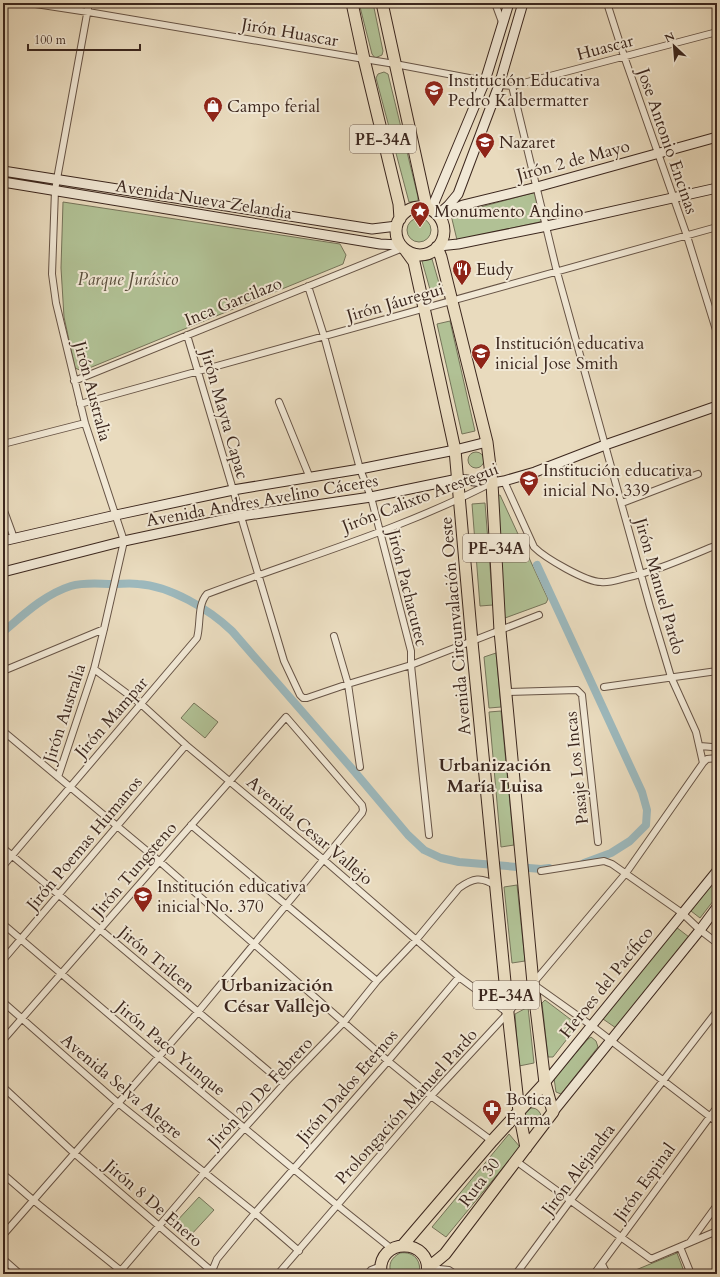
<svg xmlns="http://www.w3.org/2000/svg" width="720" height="1277" font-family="Cardo,serif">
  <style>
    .green { fill: #b1c195; stroke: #76745a }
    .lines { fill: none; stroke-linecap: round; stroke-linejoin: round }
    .canal { stroke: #9cb8bc; stroke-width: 8 }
    .street-casing { stroke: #675446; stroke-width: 8 }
    .secondary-casing { stroke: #3c271e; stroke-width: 11 }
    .highway-casing { stroke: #3c271e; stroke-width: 13 }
    .street { stroke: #f1e8d5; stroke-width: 6 }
    .secondary { stroke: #f1e8d5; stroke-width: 9 }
    .highway { stroke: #e9dbbe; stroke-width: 11 }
    .labels { text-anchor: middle; stroke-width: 4; stroke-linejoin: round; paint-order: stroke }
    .shield { fill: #f1e8d5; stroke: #726155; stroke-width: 1 }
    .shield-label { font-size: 16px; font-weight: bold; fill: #3c271e }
    .street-label { font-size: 17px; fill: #3c271e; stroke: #f1e8d5 }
    .poi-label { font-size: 17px; fill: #3c271e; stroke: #f1e8d5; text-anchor: start }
    .park-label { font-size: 17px; font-style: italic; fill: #594e3c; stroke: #f1e8d5 }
    .neighbourhood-label { font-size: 18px; font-weight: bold; fill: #3c271e; stroke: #f1e8d5 }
  </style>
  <rect width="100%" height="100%" fill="#e9dbbe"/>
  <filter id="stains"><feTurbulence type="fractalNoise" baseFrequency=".005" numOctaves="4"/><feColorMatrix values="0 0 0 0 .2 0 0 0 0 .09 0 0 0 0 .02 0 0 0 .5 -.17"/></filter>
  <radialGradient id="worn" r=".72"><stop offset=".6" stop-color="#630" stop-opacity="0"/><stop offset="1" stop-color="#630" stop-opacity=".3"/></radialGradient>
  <path class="green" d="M359,3H373L383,51L382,55L375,58L372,54Z
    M384,72L388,74L418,197V201L409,202L376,78L378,74Z
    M536,192L544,221L457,240L451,215Z
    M63,202L340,244L346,255L343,264L82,371L75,368L64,317L61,268Z
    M407 230a12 12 0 1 1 24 0a12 12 0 1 1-24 0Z
    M432,259L441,290L431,293L422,261Z
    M450,321L475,431L462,434L437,324Z
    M468 460a8 8 0 1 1 16 0a8 8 0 1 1-16 0Z
    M500,495L548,599L546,603L505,618L503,615L497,496Z
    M485,503L493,605L480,606L472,504Z
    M496,653L501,707L489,708L484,657Z
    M194,703L218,722L205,738L181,718Z
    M501,711L514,845L501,847L489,712Z
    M717,878V896L700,918L691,911Z
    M517,885L525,961L512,963L504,887Z
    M676,927L689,937L616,1028L603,1019Z
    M545,1000L578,1025L553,1057H548L542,1003Z
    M528,1007L534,1063L519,1066L515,1014Z
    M591,1037L596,1041L598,1047L561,1094L556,1092L554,1078L588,1039Z
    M523 1117a9 9 0 1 1 18 0a9 9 0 1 1-18 0Z
    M509,1134L520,1147L446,1237L432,1227Z
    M199,1197L214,1210L190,1236L175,1223Z
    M400,1253C414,1251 422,1261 419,1274H391C388,1264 391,1258 400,1253Z
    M677,1253L685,1274H626Z"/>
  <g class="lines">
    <path class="canal" d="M537,565L642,792L647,810L646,825L630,841L611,853L584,863
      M3,632C23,615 45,594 71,586C85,582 99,584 113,584C122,584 130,583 138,584C170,586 209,609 232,631L354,771L408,835L424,850L441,858L459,862L541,869L549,868"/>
    <defs>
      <path id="street" d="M29,3L88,12L364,59L395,64L485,81L499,85L512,86L717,32
        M495,3L502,22
        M607,3L624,56L687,236L717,333
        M308,286L324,336L360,469L371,497L411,651V665L429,835
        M187,335L284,661L300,695L303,698H307L348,684L411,665L539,615
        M74,381L403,248
        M279,402L310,478
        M80,404L717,227
        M3,444L85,423
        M504,481L534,547C545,558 586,582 601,582C609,583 617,580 625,578C657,571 687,557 717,545
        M622,503L698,474
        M3,508L14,538
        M334,636L348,684L360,767
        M94,669L141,704L186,745L324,860L459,977L508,1013
        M3,671L104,629
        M604,687L717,671
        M506,692L577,690L582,695L598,842
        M3,731L159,861L388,1061L431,1096L492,1141
        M700,746L712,747L717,749
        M703,763L707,759L717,758
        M58,777L94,669L104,629L124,541L85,423L56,303L52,274L55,190L89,3
        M191,825L377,981
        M3,848L284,1084
        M3,866L197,638C201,624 197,605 207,594C302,558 401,530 491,483
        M541,871L604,861L612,864L682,913L700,930L717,943
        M3,924L159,1057L337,1205L392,1249
        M3,960L186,745
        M533,984L592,1026L717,1122
        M3,1002L118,1103L255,1213L299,1251
        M3,1040L286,717L362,805L363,810L362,813L198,1012L3,1235
        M3,1087L74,1153L215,1274
        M516,1161L651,1259L717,1231
        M3,1174L33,1200L125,1274
        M690,1242L717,1205
        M680,1247L691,1274
        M3,1259L20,1274
        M602,1264L607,1274
        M429,1268L449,1270L455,1274
        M212,1271L217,1259L255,1213L388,1061L459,977
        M118,1274L205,1172L284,1084L344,1022L377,981L416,940L459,888C473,878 481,876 496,886
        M278,1274L431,1096L508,1013L626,873L703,763L696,732L671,677L650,607L557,272L512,86
        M367,1274L371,1270L381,1266
        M516,1274L570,1201L717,1011
        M594,1274L717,1107"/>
      <path id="secondary" d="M3,171L372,229L397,226
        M3,182L380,244L400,245
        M431,210L485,81L509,3
        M440,213L448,206L458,194L499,85L523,3
        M439,216L463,205L537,187L717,137
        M439,246L458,244L547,226L717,188
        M3,541L116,515L233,490L360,469L455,450L487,442
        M3,572L124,541L241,516L371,497L458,479L492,483L504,481L535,472L605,445L717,406
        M545,1083L717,871
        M553,1112L700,930L717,907"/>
      <path id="highway" d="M352,3L364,59L399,204L400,219
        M382,3L427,209
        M396 231a24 24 0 1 1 48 0a24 24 0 1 1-48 0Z
        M406,251L414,262L455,450L472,642L508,1013L519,1112L526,1148
        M403,1245L492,1141L545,1083
        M428,1268L445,1254L553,1112L545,1083L533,983L500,631L492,483L487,442L441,257L437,247
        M381,1274C376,1236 433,1238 427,1273"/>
    </defs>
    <use href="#street" class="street-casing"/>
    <use href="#secondary" class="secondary-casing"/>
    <use href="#highway" class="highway-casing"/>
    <use href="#street" class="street"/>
    <use href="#secondary" class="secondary"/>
    <use href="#highway" class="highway"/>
  </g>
  <defs>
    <symbol id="school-pin" viewBox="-11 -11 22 30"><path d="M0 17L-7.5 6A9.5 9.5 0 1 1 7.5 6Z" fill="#8f2418" stroke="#f1e8d5"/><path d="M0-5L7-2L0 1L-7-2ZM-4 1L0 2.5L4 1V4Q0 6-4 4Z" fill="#fff"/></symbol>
    <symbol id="shop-pin" viewBox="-11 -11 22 30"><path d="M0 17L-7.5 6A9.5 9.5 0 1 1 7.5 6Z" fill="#8f2418" stroke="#f1e8d5"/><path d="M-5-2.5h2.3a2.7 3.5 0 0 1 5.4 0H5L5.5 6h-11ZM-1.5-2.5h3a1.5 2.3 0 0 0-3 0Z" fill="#fff"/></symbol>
    <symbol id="sight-pin" viewBox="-11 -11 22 30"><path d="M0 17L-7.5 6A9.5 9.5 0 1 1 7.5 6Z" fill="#8f2418" stroke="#f1e8d5"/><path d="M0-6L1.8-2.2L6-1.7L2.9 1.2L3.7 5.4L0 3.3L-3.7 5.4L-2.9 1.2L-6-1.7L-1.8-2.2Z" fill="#fff"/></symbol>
    <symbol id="restaurant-pin" viewBox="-11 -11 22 30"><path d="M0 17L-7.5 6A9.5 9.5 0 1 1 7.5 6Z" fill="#8f2418" stroke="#f1e8d5"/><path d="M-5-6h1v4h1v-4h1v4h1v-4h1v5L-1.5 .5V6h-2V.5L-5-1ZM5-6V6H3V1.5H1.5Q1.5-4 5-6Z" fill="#fff"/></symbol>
    <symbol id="pharmacy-pin" viewBox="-11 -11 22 30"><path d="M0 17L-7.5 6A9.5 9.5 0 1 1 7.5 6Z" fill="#8f2418" stroke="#f1e8d5"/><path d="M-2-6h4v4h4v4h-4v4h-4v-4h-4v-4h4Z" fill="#fff"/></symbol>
  </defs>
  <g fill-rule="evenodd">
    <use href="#school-pin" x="423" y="79" width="22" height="30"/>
    <use href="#shop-pin" x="202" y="95" width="22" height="30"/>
    <use href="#school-pin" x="474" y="131" width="22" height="30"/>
    <use href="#sight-pin" x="409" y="200" width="22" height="30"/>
    <use href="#restaurant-pin" x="451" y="258" width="22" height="30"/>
    <use href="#school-pin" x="470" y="342" width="22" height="30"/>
    <use href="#school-pin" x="518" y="469" width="22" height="30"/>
    <use href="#school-pin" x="132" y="885" width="22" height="30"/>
    <use href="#pharmacy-pin" x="481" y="1098" width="22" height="30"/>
  </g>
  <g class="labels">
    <g class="shield">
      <rect x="350" y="125" width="66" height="28" rx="3"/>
      <rect x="463" y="534" width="66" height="28" rx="3"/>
      <rect x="473" y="981" width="66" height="28" rx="3"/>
    </g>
    <g class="shield-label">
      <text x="383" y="145">PE-34A</text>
      <text x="496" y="554">PE-34A</text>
      <text x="506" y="1001">PE-34A</text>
    </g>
    <g class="street-label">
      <text transform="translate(290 32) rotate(10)" y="6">Jirón Huascar</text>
      <text transform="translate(605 47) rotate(-15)" y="6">Huascar</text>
      <text transform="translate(668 141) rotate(71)" y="6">Jose Antonio Encinas</text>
      <text transform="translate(573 160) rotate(-15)" y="6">Jirón 2 de Mayo</text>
      <text transform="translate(204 199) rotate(9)" y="6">Avenida Nueva Zelandia</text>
      <text transform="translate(233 301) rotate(-22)" y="6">Inca Garcilazo</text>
      <text transform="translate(395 302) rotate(-16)" y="6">Jirón Jáuregui</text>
      <text transform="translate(93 391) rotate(75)" y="6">Jirón Australia</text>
      <text transform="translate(225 414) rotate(74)" y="6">Jirón Mayta Capac</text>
      <text transform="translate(420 497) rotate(-21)" y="6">Jirón Calixto Arestegui</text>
      <text transform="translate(262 500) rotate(-10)" y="6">Avenida Andres Avelino Cáceres</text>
      <text transform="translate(660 586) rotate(74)" y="6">Jirón Manuel Pardo</text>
      <text transform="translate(408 588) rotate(76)" y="6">Jirón Pachacutec</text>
      <text transform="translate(455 626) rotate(-95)" y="6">Avenida Circunvalación Oeste</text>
      <text transform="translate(64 713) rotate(-72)" y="6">Jirón Australia</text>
      <text transform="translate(111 717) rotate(-49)" y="6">Jirón Mampar</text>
      <text transform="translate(576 768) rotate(-96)" y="6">Pasaje Los Incas</text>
      <text transform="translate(310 830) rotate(40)" y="6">Avenida Cesar Vallejo</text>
      <text transform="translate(84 843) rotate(-50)" y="6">Jirón Poemas Humanos</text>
      <text transform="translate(134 869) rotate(-49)" y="6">Jirón Tungsteno</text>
      <text transform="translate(157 959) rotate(40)" y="6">Jirón Trilcen</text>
      <text transform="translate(606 982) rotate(-51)" y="6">Heroes del Pacífico</text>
      <text transform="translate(171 1048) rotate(40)" y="6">Jirón Paco Yunque</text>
      <text transform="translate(122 1086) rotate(40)" y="6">Avenida Selva Alegre</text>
      <text transform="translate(347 1086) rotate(-49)" y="6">Jirón Dados Eternos</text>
      <text transform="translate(260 1092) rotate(-47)" y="6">Jirón 20 De Febrero</text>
      <text transform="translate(406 1106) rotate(-48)" y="6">Prolongación Manuel Pardo</text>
      <text transform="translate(578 1169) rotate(-53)" y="6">Jirón Alejandra</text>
      <text transform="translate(479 1182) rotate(-53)" y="6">Ruta 30</text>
      <text transform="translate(644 1182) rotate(-54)" y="6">Jirón Espinal</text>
      <text transform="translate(154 1203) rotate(41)" y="6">Jirón 8 De Enero</text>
    </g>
    <g class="poi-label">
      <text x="448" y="86">Institución Educativa<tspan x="448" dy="20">Pedro Kalbermatter</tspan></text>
      <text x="227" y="112">Campo ferial</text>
      <text x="499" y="148">Nazaret</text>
      <text x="434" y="217">Monumento Andino</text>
      <text x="476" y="275">Eudy</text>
      <text x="495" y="349">Institución educativa<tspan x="495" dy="20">inicial Jose Smith</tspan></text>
      <text x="543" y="476">Institución educativa<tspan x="543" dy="20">inicial No. 339</tspan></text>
      <text x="157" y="892">Institución educativa<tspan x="157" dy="20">inicial No. 370</tspan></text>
      <text x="506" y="1105">Botica<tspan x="506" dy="20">Farma</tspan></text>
    </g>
    <g class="park-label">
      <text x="128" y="285">Parque Jurásico</text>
    </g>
    <g class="neighbourhood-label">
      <text x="495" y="771">Urbanización<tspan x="495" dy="21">María Luisa</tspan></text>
      <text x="277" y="991">Urbanización<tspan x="277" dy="21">César Vallejo</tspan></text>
    </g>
  </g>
  <rect width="720" height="1277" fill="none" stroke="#e9dbbe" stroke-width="16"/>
  <rect x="4" y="4" width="712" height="1269" fill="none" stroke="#3c271e" stroke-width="2"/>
  <rect x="8" y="8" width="704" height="1261" fill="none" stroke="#3c271e"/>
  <g transform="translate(674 46) rotate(334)" stroke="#f1e8d5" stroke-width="3" paint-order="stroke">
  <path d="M0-3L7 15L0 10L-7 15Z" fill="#3c271e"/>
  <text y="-6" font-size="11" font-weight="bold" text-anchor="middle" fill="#3c271e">N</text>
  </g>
  <path d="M28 44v6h112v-6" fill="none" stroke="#3c271e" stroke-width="2"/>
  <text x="34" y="44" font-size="12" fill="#3c271e" stroke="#f1e8d5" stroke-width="3" paint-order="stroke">100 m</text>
  <rect width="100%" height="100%" filter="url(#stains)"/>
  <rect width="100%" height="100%" fill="url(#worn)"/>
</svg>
